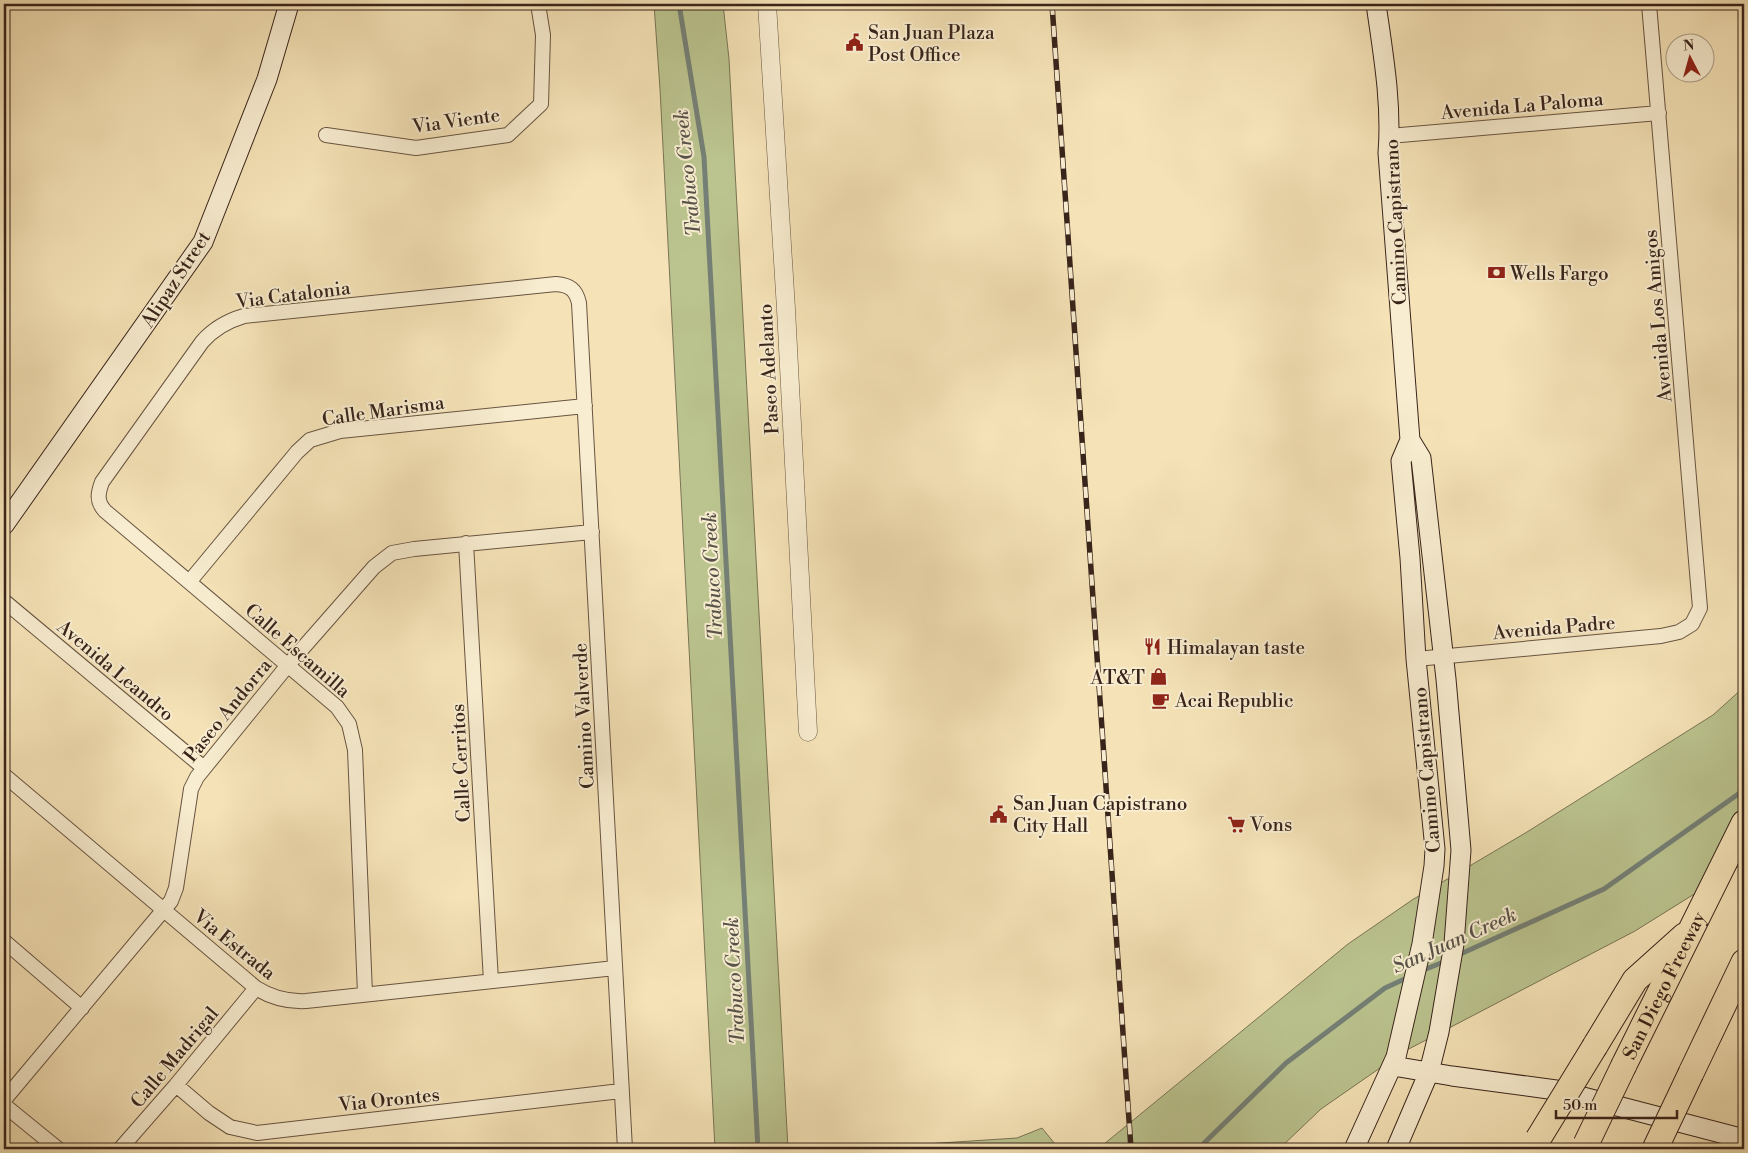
<svg xmlns="http://www.w3.org/2000/svg" width="1748" height="1153" font-family="'Libre Bodoni',serif">
  <style>
    .green { fill: #bbc48f; stroke: #7a7455 }
    .lines { fill: none; stroke-linecap: round; stroke-linejoin: round }
    .stream { stroke: #758076; stroke-width: 5 }
    .minor-casing { stroke: #685442; stroke-width: 16 }
    .tertiary-casing { stroke: #685442; stroke-width: 19 }
    .secondary-casing { stroke: #39241b; stroke-width: 21 }
    .motorway-casing { stroke: #39241b; stroke-width: 27 }
    .minor { stroke: #f8edd0; stroke-width: 14 }
    .tertiary { stroke: #f8edd0; stroke-width: 18 }
    .secondary { stroke: #f8edd0; stroke-width: 19 }
    .motorway { stroke: #f5e3b7; stroke-width: 25 }
    .rail-casing { stroke: #39241b; stroke-width: 5.5 }
    .rail { stroke: #f8edd0; stroke-width: 4; stroke-dasharray: 11; stroke-linecap: butt }
    .motorway-bridge-casing { stroke: #39241b; stroke-width: 27; stroke-linecap: butt }
    .motorway-bridge { stroke: #f5e3b7; stroke-width: 25 }
    .labels { text-anchor: middle; stroke-width: 4; stroke-linejoin: round; paint-order: stroke }
    .poi-label { font-size: 19px; fill: #39241b; stroke: #f8edd0; text-anchor: start }
    .street-label { font-size: 19px; fill: #39241b; stroke: #f8edd0 }
    .water-label { font-size: 20px; font-style: italic; fill: #575249; stroke: #f8edd0 }
  </style>
  <rect width="100%" height="100%" fill="#f5e3b7"/>
  <filter id="stains"><feTurbulence type="fractalNoise" baseFrequency=".004" numOctaves="4"/><feColorMatrix values="0 0 0 0 .2 0 0 0 0 .09 0 0 0 0 .02 0 0 0 .5 -.17"/></filter>
  <radialGradient id="worn" r=".72"><stop offset=".6" stop-color="#630" stop-opacity="0"/><stop offset="1" stop-color="#630" stop-opacity=".3"/></radialGradient>
  <path class="green" d="M654,4H723L729,59L788,1149H715L660,89Z
    M1744,687V863L1635,931L1403,1052L1321,1109L1279,1149H1098L1348,944L1412,900L1527,832L1713,715Z
    M1042,1128L1059,1149H894V1146L1017,1138Z"/>
  <g class="lines">
    <path class="stream" d="M679,4L704,157L758,1149
      M1456,956L1604,889L1744,790
      M1421,971L1446,961
      M1198,1149L1286,1063L1385,988L1409,977"/>
    <defs>
      <path id="minor" d="M326,135L416,148L508,135L541,104L543,35L538,4
        M1389,136L1659,113
        M466,543L491,981
        M190,581L297,452L310,440L340,431L585,406
        M4,601L204,768
        M1416,659L1661,636L1679,632L1692,624L1700,608L1649,4
        M4,775L256,988C272,998 287,1002 306,1001L615,968
        M4,941L82,1008
        M365,994L355,750L349,724L337,707L105,511C96,501 98,493 102,482L202,342C214,328 227,321 244,316L556,284C570,285 576,290 579,303L625,1149
        M176,1085L209,1113L230,1127L257,1133L621,1091
        M4,1100L171,901L176,888L191,789L197,777L288,665L374,567L392,553L414,549L592,532
        M4,1105L58,1149
        M120,1149L176,1085L256,988"/>
      <path id="tertiary" d="M767,4L786,309L808,732"/>
      <path id="secondary" d="M1376,4C1383,53 1392,103 1388,153L1410,440L1421,458L1446,679L1461,850L1454,944L1439,1032L1429,1072L1396,1149
        M4,525L203,242L267,79L289,4
        M1393,1066L1452,1076L1556,1090L1744,1139
        M1354,1149L1396,1057L1422,944L1434,866L1435,849L1416,659L1410,558L1401,461L1410,440"/>
      <g id="motorway">
        <path d="M1595,1046L1635,980L1684,936"/>
        <path id="s1" d="M1624,1065L1744,823"/>
        <path d="M1691,1073L1744,962"/>
      </g>
    </defs>
    <use href="#minor" class="minor-casing"/>
    <use href="#tertiary" class="tertiary-casing"/>
    <use href="#secondary" class="secondary-casing"/>
    <use href="#motorway" class="motorway-casing"/>
    <use href="#minor" class="minor"/>
    <use href="#tertiary" class="tertiary"/>
    <use href="#secondary" class="secondary"/>
    <use href="#motorway" class="motorway"/>
    <defs>
      <path id="rail" d="M1052,4L1131,1149"/>
    </defs>
    <use href="#rail" class="rail-casing"/>
    <use href="#rail" class="rail"/>
    <defs>
      <path id="motorway-bridge" d="M1538,1139L1595,1046
        M1586,1144L1624,1065
        M1655,1149L1691,1073"/>
    </defs>
    <use href="#motorway-bridge" class="motorway-bridge-casing"/>
    <use href="#motorway-bridge" class="motorway-bridge"/>
  </g>
  <defs>
    <symbol id="civic-bare" viewBox="-9 -9 18 18"><path d="M-.6-6.5H3V-4.5H.6V-3L4-1V1h2V6H-6V1h2V-1L-.6-3ZM-1.2 2.5V6h2.4V2.5Z" fill="#8f2418" stroke="#f8edd0" stroke-width="2.5" paint-order="stroke"/></symbol>
    <symbol id="bank-bare" viewBox="-9 -9 18 18"><path d="M-6-4H6V4H-6ZM0-2.3a2.3 2.3 0 1 0 0 4.6a2.3 2.3 0 1 0 0-4.6Z" fill="#8f2418" stroke="#f8edd0" stroke-width="2.5" paint-order="stroke"/></symbol>
    <symbol id="restaurant-bare" viewBox="-9 -9 18 18"><path d="M-5-6h1v4h1v-4h1v4h1v-4h1v5L-1.5 .5V6h-2V.5L-5-1ZM5-6V6H3V1.5H1.5Q1.5-4 5-6Z" fill="#8f2418" stroke="#f8edd0" stroke-width="2.5" paint-order="stroke"/></symbol>
    <symbol id="shop-bare" viewBox="-9 -9 18 18"><path d="M-5-2.5h2.3a2.7 3.5 0 0 1 5.4 0H5L5.5 6h-11ZM-1.5-2.5h3a1.5 2.3 0 0 0-3 0Z" fill="#8f2418" stroke="#f8edd0" stroke-width="2.5" paint-order="stroke"/></symbol>
    <symbol id="cafe-bare" viewBox="-9 -9 18 18"><path d="M-5.5-4.5H6V0H3Q3 3.5 0 3.5H-2.5Q-5.5 3.5-5.5 0ZM3-3.2v2h1.7v-2ZM-6 4.5H4V6H-6Z" fill="#8f2418" stroke="#f8edd0" stroke-width="2.5" paint-order="stroke"/></symbol>
    <symbol id="supermarket-bare" viewBox="-9 -9 18 18"><path d="M-6-5.5h2.5l.6 2H6L4.5 2H-2.5L-4.4-4H-6ZM-1.5 3.2a1.3 1.3 0 1 0 .1 0ZM3 3.2a1.3 1.3 0 1 0 .1 0Z" fill="#8f2418" stroke="#f8edd0" stroke-width="2.5" paint-order="stroke"/></symbol>
  </defs>
  <g fill-rule="evenodd">
    <use href="#civic-bare" x="842" y="30" width="25" height="25"/>
    <use href="#bank-bare" x="1484" y="260" width="25" height="25"/>
    <use href="#restaurant-bare" x="1140" y="634" width="25" height="25"/>
    <use href="#shop-bare" x="1146" y="664" width="25" height="25"/>
    <use href="#cafe-bare" x="1148" y="688" width="25" height="25"/>
    <use href="#civic-bare" x="986" y="802" width="25" height="25"/>
    <use href="#supermarket-bare" x="1224" y="812" width="25" height="25"/>
  </g>
  <g class="labels">
    <g class="poi-label">
      <text x="868" y="39">San Juan Plaza<tspan x="868" dy="22">Post Office</tspan></text>
      <text x="1510" y="280">Wells Fargo</text>
      <text x="1167" y="654">Himalayan taste</text>
      <text x="1145" y="684" text-anchor="end">AT&amp;T</text>
      <text x="1175" y="707">Acai Republic</text>
      <text x="1013" y="810">San Juan Capistrano<tspan x="1013" dy="22">City Hall</tspan></text>
      <text x="1250" y="831">Vons</text>
    </g>
    <g class="street-label">
      <text transform="translate(1522 105) rotate(-5)" y="7">Avenida La Paloma</text>
      <text transform="translate(456 120) rotate(-8)" y="7">Via Viente</text>
      <text transform="translate(1395 222) rotate(-93)" y="7">Camino Capistrano</text>
      <text transform="translate(175 279) rotate(-57)" y="7">Alipaz Street</text>
      <text transform="translate(293 294) rotate(-7)" y="7">Via Catalonia</text>
      <text transform="translate(1657 316) rotate(-95)" y="7">Avenida Los Amigos</text>
      <text transform="translate(768 369) rotate(-93)" y="7">Paseo Adelanto</text>
      <text transform="translate(383 410) rotate(-8)" y="7">Calle Marisma</text>
      <text transform="translate(1554 627) rotate(-5)" y="7">Avenida Padre</text>
      <text transform="translate(298 650) rotate(41)" y="7">Calle Escamilla</text>
      <text transform="translate(116 670) rotate(40)" y="7">Avenida Leandro</text>
      <text transform="translate(227 710) rotate(-51)" y="7">Paseo Andorra</text>
      <text transform="translate(583 716) rotate(-93)" y="7">Camino Valverde</text>
      <text transform="translate(460 763) rotate(-93)" y="7">Calle Cerritos</text>
      <text transform="translate(1426 770) rotate(-95)" y="7">Camino Capistrano</text>
      <text transform="translate(235 944) rotate(39)" y="7">Via Estrada</text>
      <text dy="7" stroke="none"><textPath href="#s1" startOffset="89">San Diego Freeway</textPath></text>
      <text transform="translate(174 1057) rotate(-50)" y="7">Calle Madrigal</text>
      <text transform="translate(389 1099) rotate(-6)" y="7">Via Orontes</text>
    </g>
    <g class="water-label">
      <text transform="translate(687 173) rotate(-96)" y="7">Trabuco Creek</text>
      <text transform="translate(712 576) rotate(-93)" y="7">Trabuco Creek</text>
      <text transform="translate(1454 940) rotate(-24)" y="7">San Juan Creek</text>
      <text transform="translate(734 981) rotate(-93)" y="7">Trabuco Creek</text>
    </g>
  </g>
  <rect width="1748" height="1153" fill="none" stroke="#f5e3b7" stroke-width="20"/>
  <rect x="5" y="5" width="1738" height="1143" fill="none" stroke="#39241b" stroke-width="2.5"/>
  <rect x="10" y="10" width="1728" height="1133" fill="none" stroke="#39241b"/>
  <g transform="translate(1690 58) rotate(354)"><circle r="24" fill="#f8edd0" stroke="#ac9d88"/>
  <path d="M0-4L9 19L0 12L-9 19Z" fill="#8f2418"/>
  <text y="-8" font-size="14" font-weight="bold" text-anchor="middle" fill="#39241b">N</text>
  </g>
  <path d="M1556 1110v8h121v-8" fill="none" stroke="#39241b" stroke-width="2.5"/>
  <text x="1563" y="1110" font-size="15" fill="#39241b" stroke="#f8edd0" stroke-width="4" paint-order="stroke">50 m</text>
  <rect width="100%" height="100%" filter="url(#stains)"/>
  <rect width="100%" height="100%" fill="url(#worn)"/>
</svg>
